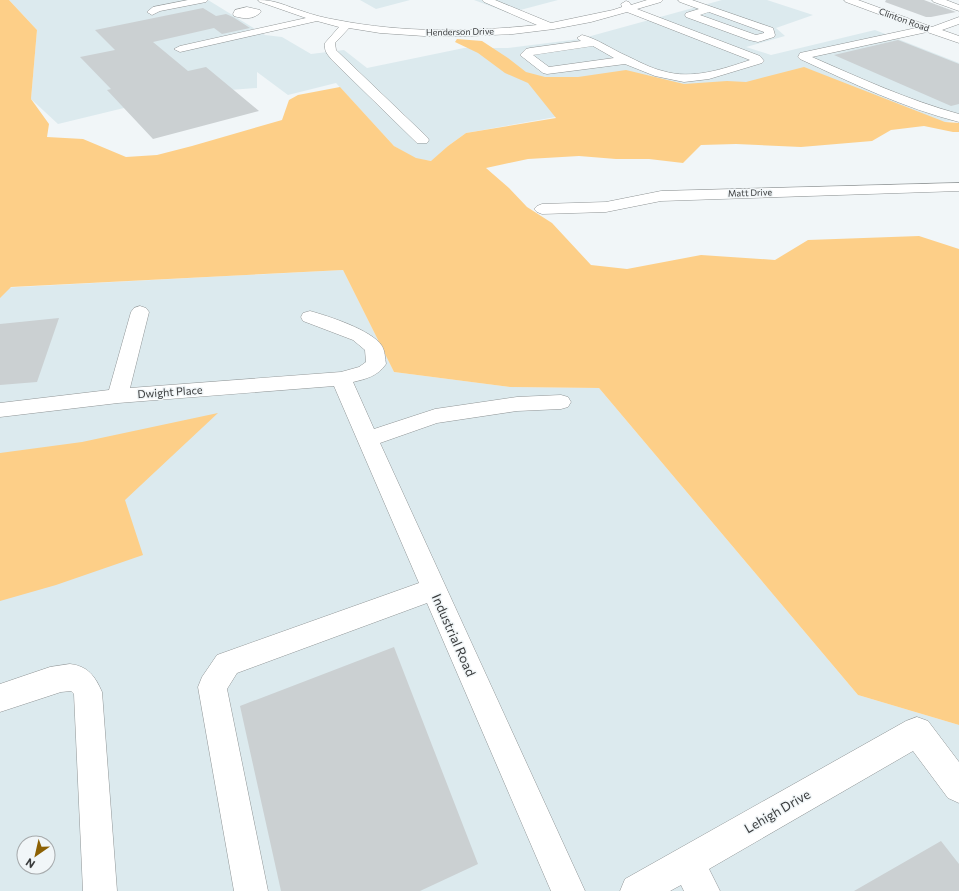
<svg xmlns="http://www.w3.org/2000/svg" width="959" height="891" font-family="Commissioner,sans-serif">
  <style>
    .built { fill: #dceaee; fill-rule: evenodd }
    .green { fill: #fdcf88 }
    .building { fill: #cbd0d2 }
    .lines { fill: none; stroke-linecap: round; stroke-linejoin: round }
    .minor-casing { stroke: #909596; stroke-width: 1 }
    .minor { fill: #fff; fill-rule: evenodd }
    .labels { text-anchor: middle; stroke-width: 3; stroke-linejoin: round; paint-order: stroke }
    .far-street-label { font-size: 9px; fill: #393b3c; stroke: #f1f6f8 }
    .street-label { font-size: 11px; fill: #393b3c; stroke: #f1f6f8 }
    .near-street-label { font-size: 13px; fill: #393b3c; stroke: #f1f6f8 }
  </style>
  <rect width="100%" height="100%" fill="#f1f6f8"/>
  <path class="built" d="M9,0H208L265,35L282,37L311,54L344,50L367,68L464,48H508L580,39L722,0H767L813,15L776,28L785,36L746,47L771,55L875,30L959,63V120L945,122L740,84L466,133L448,146L432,161L416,159L394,146L336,83L288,95L257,72V88L138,97L131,111L124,108L58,124L31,99L37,30Z
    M360,0H410L376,9Z
    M474,0H558L509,13Z
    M343,270L394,372L510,387L599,388L858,695L959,725V891H0V288ZM24,843H48V867H24Z"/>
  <path class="green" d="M0,0H9L37,30L31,99L49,124L47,137L83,139L126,157L157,155L192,146L282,120L289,100L298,95L340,87L394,146L416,158L431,161L448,146L466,133L556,118L528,83L505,73L478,53L455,42L457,39L482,41L508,58L526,72L545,77H578L626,70L684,84L727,81L746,82L804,67L945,122L959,123V132H953L924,126L891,130L872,141L801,147L736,144L701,145L683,163L649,159H616L579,156L528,159L486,168L509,188L527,207L552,223L591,265L627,269L701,255L775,260L808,240L919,236L959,249V725L858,695L599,388L510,387L394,372L343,270L11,287L0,298Z
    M218,413L125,500L143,555L56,585L0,601V453L82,442Z"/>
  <path class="building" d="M886,0H924L956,12L931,17H926L885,2Z
    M203,8L216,16L226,14L233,17L250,28L222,34L214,28L153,42L188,71L206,67L259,111L153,139L107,90L111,89L80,57L115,50L95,30Z
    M898,40L959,64V104L951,106L834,55Z
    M59,318L37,382L0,385V324Z
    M394,647L478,864L420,891H281L240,706Z
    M941,841L959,864V891H854Z"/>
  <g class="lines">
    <defs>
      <path id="minor" d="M188,0H208L206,2L160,11L152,15L147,12L153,7Z
        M258,0C277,0 285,6 302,11C313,15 325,18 337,20C403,33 471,32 537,25L484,2L482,0H495L551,23L613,10L622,7L621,4L626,1L629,2L631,5L647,0H663L661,2L637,9L760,56L764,61L762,63L709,79L684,82L655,76L625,64L547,74L543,73L520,55L526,49L530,48L581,41L577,38L582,35C598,39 611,49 627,56C638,61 650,68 663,71C692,80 723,69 750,60L627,12L591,22L554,29L513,34L469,36H424L380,33L349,28L335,43L336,50L427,137L429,140L427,143H417L332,60C327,54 324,51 325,43L339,27L317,21L180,52L174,49L180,46L306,18L260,2ZM593,46L614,58L549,67L533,55Z
        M678,0H692L773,28L775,35L774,37L758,42L749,40L686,17L685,15L686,13L699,9L680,2ZM709,12L764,32V33L756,35L700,15Z
        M844,0H858L932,27L959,17V24L942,30L959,36V43L927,32L812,57C860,78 908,100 959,114V122C904,108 852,83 800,59L798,57L800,53L916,28L846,2Z
        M932,0H946L959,5V11L934,2Z
        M247,7L260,10L261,12C253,20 244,19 234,16L233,14L235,10Z
        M959,183V191L661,201L606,212L542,214L537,212L534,209L537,206L542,204L606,202L661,191Z
        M140,306L146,308L149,312L130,388L341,372L359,367L366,362L365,350L353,340L303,321L301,317L303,313L310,311C328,316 372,330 382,346C385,351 385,358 386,364C378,376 366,379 353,382L374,429L435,409L517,397L561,395L568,397L571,402L568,407L561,409L517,411L437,423L380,443L585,891H551L427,603L237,673L227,689L268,891H234L198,687L202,677L217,655L419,583L334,386L118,403L0,417V403L109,390L131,312L134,308Z
        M70,664C88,666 95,676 102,692L117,891H83L74,694L71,691L61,692L0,712V684L50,667Z
        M917,717L928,721L959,762V803L948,798L913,751L709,869L720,891H684L681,885L670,891H620L625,879L906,721Z"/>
    </defs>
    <use href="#minor" class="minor-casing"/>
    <use href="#minor" class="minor"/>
  </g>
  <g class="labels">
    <g class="far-street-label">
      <text transform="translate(904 20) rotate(20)" y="3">Clinton Road</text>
      <text transform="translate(460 32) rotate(-1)" y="3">Henderson Drive</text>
      <text transform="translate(750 193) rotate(-2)" y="3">Matt Drive</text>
    </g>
    <g class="street-label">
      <text transform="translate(170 392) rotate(-4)" y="4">Dwight Place</text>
    </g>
    <g class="near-street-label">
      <text transform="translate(454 635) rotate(66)" y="5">Industrial Road</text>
      <text transform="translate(777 811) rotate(-30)" y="5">Lehigh Drive</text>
    </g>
  </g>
  <g transform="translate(36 855) rotate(214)"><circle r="19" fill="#f1f6f8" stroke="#a7abad"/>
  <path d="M0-3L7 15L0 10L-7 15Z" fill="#8c6104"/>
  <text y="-6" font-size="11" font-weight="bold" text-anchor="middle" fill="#393b3c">N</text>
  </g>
</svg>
